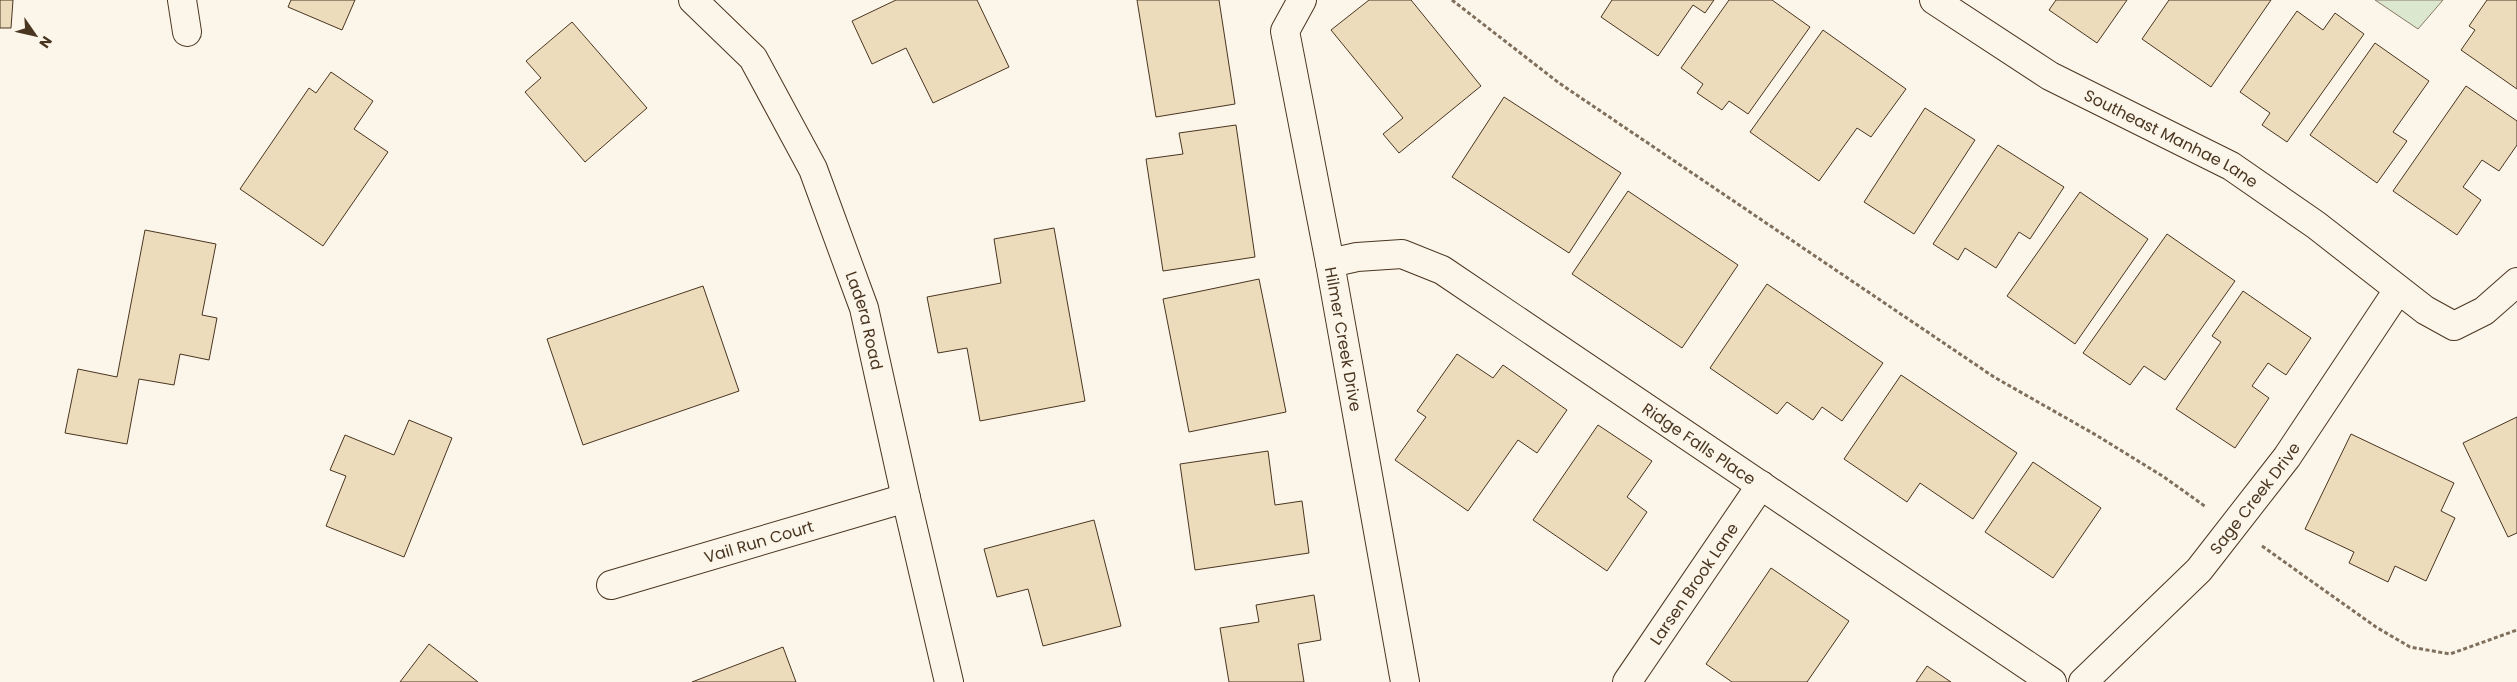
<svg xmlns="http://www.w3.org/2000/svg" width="2517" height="682" font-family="Poppins,sans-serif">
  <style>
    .green { fill: #dce7d0; stroke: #887966 }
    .building { fill: #ecdcbc; stroke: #4a3520 }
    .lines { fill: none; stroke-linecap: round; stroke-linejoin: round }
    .street-casing { stroke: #4a3520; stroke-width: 30 }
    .path { stroke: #7f6f5c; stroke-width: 3; stroke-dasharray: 4 2.5; stroke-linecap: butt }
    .street { stroke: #fbf6e9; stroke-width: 28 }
    .labels { text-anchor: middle; stroke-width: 4; stroke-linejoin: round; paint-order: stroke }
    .street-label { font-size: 16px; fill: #4a3520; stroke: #fbf6e9 }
  </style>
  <rect width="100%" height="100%" fill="#fbf6e9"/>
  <path class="green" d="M2375,0H2443L2418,29Z"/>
  <path class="building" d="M0,0H13L11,28H0Z
    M291,0H355L342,30L288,7Z
    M896,0H977L1009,67L933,103L906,48L872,64L852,21Z
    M1137,0H1219L1235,104L1156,117Z
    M1369,0H1411L1481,86L1399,153L1383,134L1403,118L1331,30Z
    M1612,0H1714L1705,13L1693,5L1658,56L1601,17Z
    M1729,0H1772L1810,27L1748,114L1729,101L1722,110L1697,93L1703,84L1681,68Z
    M2056,0H2127L2097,43L2049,10Z
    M2169,0H2271L2211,87L2142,39Z
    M2487,0H2517V89L2461,50L2475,30L2469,26Z
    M2297,11L2323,30L2335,13L2364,34L2287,142L2262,125L2270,113L2240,92Z
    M572,22L647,108L585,162L525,92L541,78L526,61Z
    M1823,30L1906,89L1871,137L1857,128L1819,181L1750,132Z
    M2375,43L2429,81L2393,132L2407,141L2377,183L2310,135Z
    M331,72L373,101L354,129L388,152L323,246L240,189L309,88L316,93Z
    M2466,86L2517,121V145L2499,171L2482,160L2463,187L2481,200L2457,235L2393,191Z
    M1504,97L1621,173L1569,253L1452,177Z
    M1925,108L1975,140L1914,234L1864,202Z
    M1236,125L1255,257L1163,271L1146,159L1183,154L1179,133Z
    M1998,145L2064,187L2030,239L2019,232L1996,268L1965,248L1958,260L1933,244Z
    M1628,191L1738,265L1682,348L1572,274Z
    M2080,192L2148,239L2075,344L2007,296Z
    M1054,228L1085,401L980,421L967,348L938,353L927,297L1001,283L994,239Z
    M145,230L216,244L202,315L217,318L209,360L180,354L174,385L139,379L127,444L65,433L78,369L117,377Z
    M2167,234L2235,281L2165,380L2144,366L2130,385L2083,353Z
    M1259,279L1286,412L1189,432L1163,299Z
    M1767,284L1883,363L1842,421L1822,407L1813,420L1787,402L1777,414L1710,368Z
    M703,286L739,391L583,445L547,339Z
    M2243,291L2311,338L2286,375L2268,363L2252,386L2269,398L2235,448L2176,409L2221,342L2212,336Z
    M1457,354L1493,378L1503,365L1567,410L1537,453L1518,440L1468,511L1395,460L1426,417L1417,411Z
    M1901,375L2017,453L1973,519L1920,483L1907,502L1844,459Z
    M2517,417V533L2508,537L2463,443Z
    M409,420L452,438L404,557L326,526L346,476L330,470L345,435L394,455Z
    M1598,425L1652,461L1627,497L1647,512L1607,571L1533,520Z
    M2351,434L2454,483L2441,511L2455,518L2426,581L2395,566L2388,582L2349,563L2354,552L2305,529Z
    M1268,451L1275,505L1302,501L1309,553L1195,570L1180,464Z
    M2033,462L2101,508L2053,578L1985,532Z
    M1094,520L1121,626L1043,646L1028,589L997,597L984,549Z
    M1771,568L1849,621L1807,682H1732L1706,664Z
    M1314,595L1321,640L1298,644L1304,682H1229L1220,628L1259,622L1256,605Z
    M429,644L478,682H400Z
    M783,647L796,682H692Z
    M1927,666L1951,682H1916Z"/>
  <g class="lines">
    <defs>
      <g id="street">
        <path d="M182,0L187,32"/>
        <path id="s1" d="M693,0L753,58L813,169L864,308L906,498L949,682"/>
        <path id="s2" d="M1302,0L1285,31L1330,263L1405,682"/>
        <path id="s3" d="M1934,0L2050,76L2231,166L2316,225L2425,310L2454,326L2484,311L2517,282"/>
        <path id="s4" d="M1330,263L1357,257L1402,254L1442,270L2052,682"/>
        <path id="s5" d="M611,585L906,498"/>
        <path id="s6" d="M1627,682L1761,485"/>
        <path id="s7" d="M2083,682L2199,570L2287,457L2398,290"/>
      </g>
    </defs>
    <use href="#street" class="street-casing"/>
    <path class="path" d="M1452,0L1559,83L1994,377L2096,435L2164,477L2206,507
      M2262,546L2376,627L2410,647L2450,654L2517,630"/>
    <use href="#street" class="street"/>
  </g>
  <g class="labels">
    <g class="street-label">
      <text dy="6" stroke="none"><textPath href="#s3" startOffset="275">Southeast Manhae Lane</textPath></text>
      <text dy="6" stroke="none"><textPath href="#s1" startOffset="370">Ladera Road</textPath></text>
      <text dy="6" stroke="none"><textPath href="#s2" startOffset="349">Hilmer Creek Drive</textPath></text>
      <text dy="6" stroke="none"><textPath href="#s4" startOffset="426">Ridge Falls Place</textPath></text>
      <text dy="6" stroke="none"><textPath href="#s7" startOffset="252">Sage Creek Drive</textPath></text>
      <text dy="6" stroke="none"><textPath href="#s5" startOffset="154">Vail Run Court</textPath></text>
      <text dy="6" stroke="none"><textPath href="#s6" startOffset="119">Larsen Brook Lane</textPath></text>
    </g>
  </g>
  <g transform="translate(35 35) rotate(124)" stroke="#fbf6e9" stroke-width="4" paint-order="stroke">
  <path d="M0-4L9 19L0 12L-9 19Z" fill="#4a3520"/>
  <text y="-8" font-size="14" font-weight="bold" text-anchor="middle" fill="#4a3520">N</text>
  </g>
</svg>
